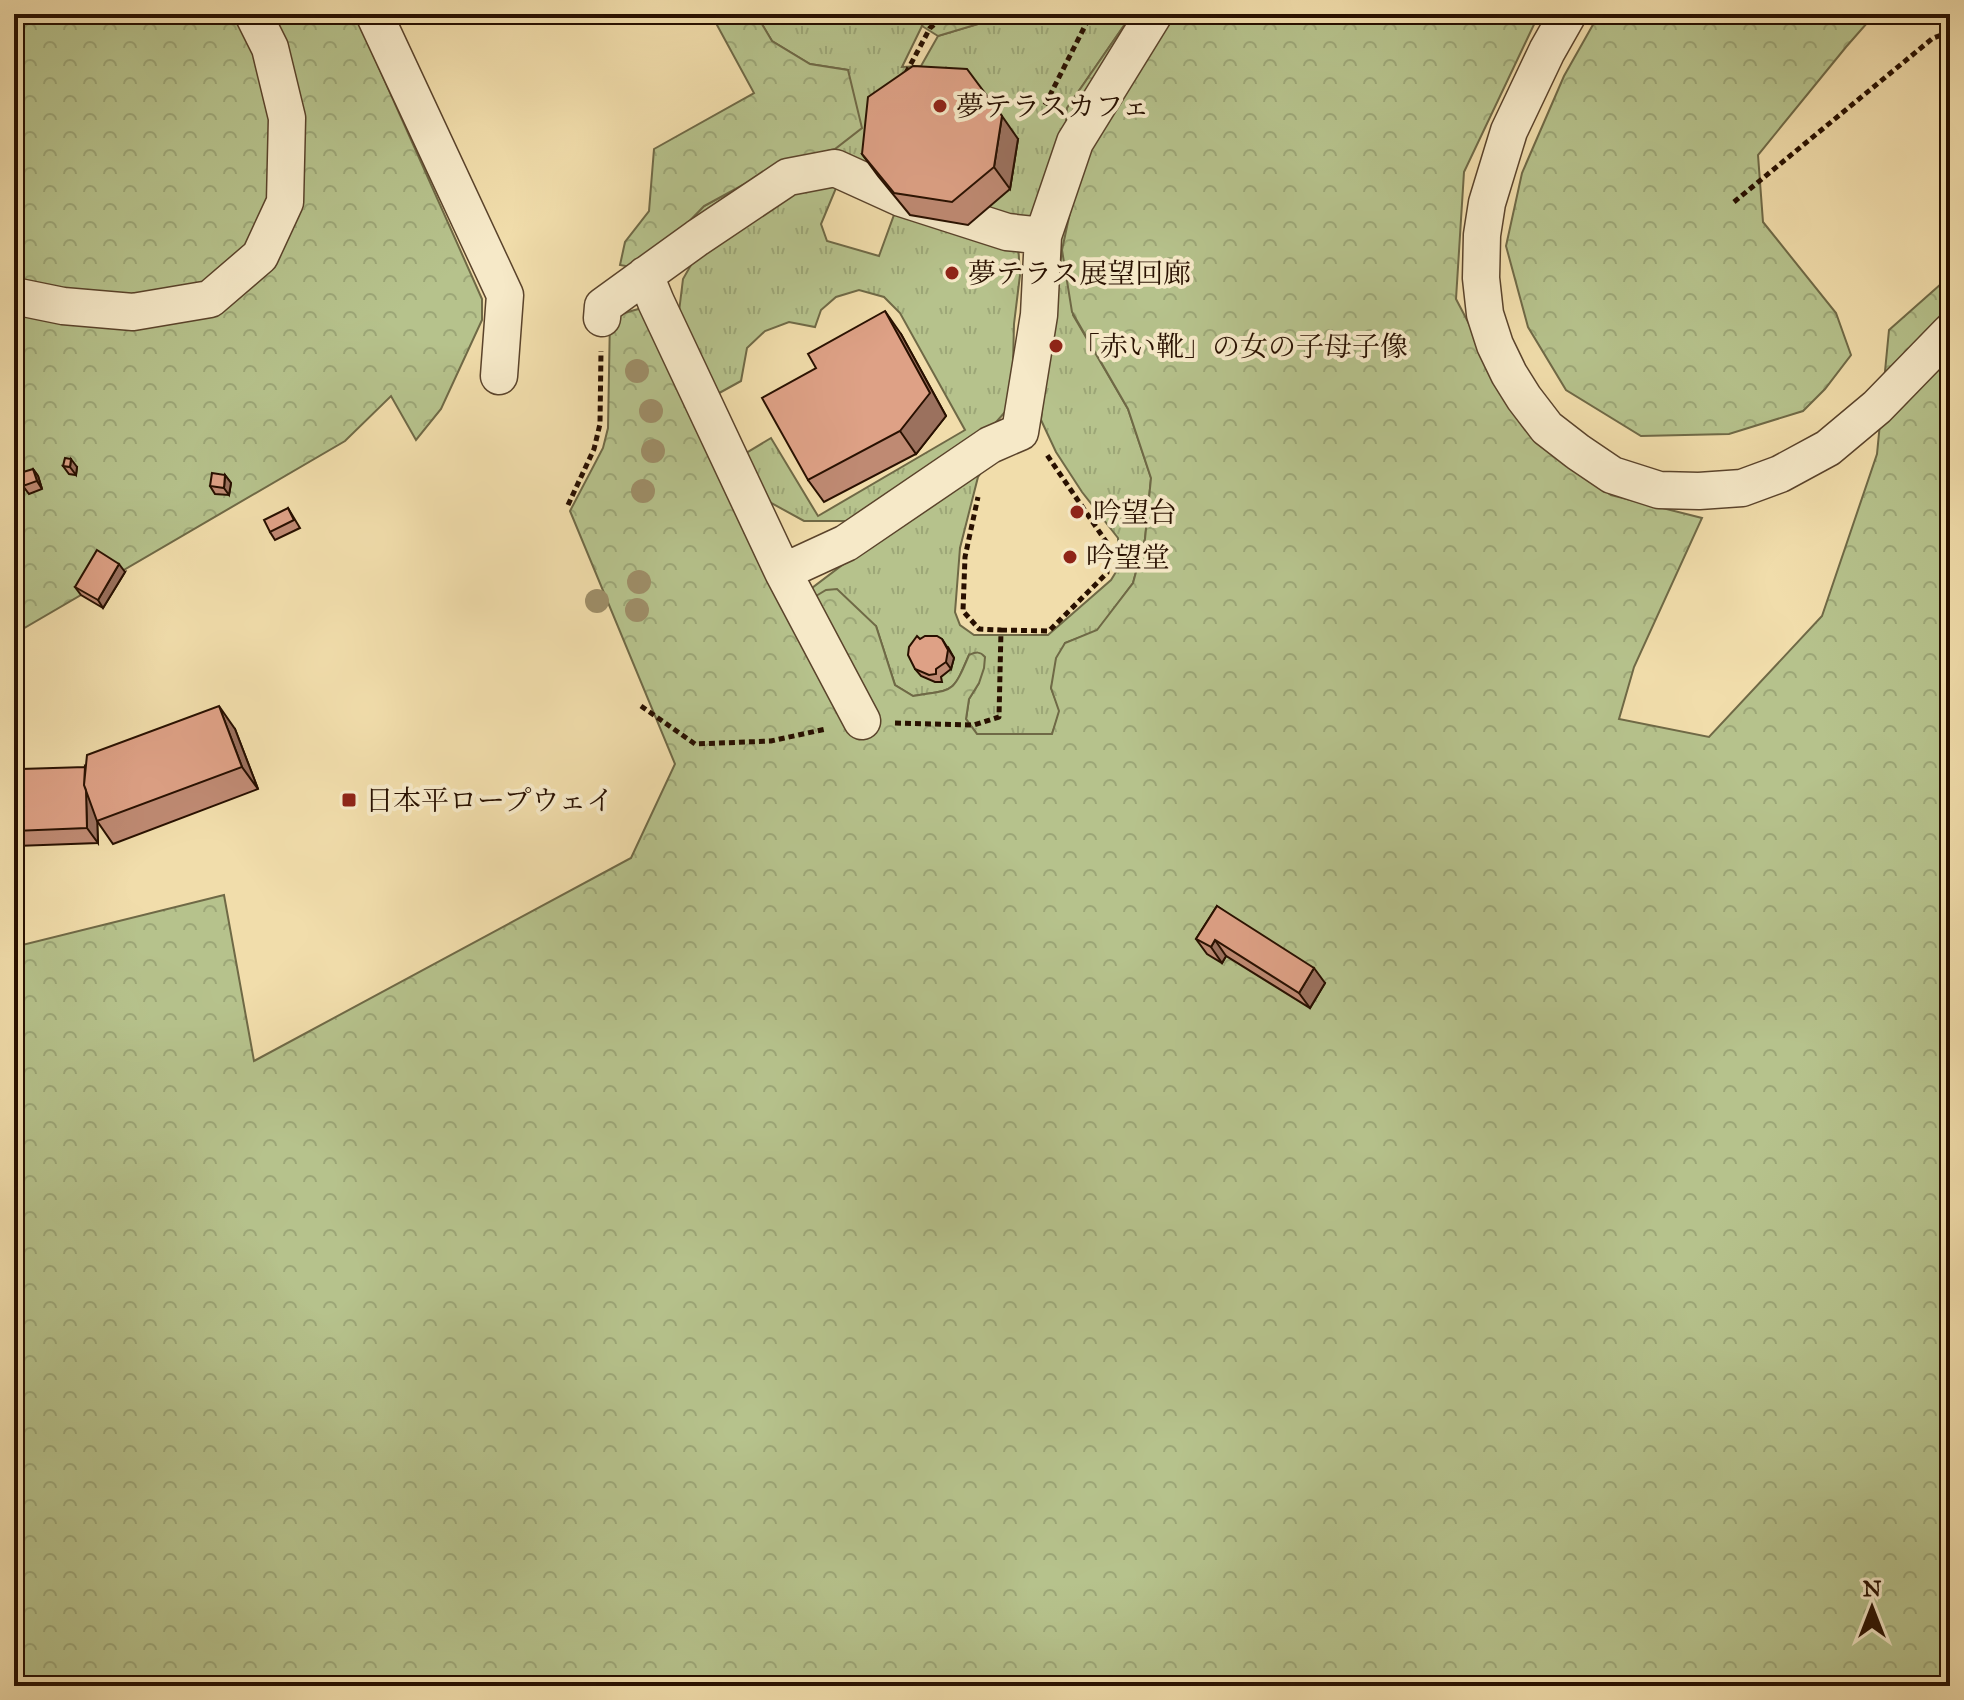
<svg xmlns="http://www.w3.org/2000/svg" width="1964" height="1700" font-family="'IM FELL Great Primer','Noto Serif JP',serif">
  <style>
    .grass { fill: url(#grass-tufts); stroke: #6f6946; stroke-width: 2; fill-rule: evenodd }
    .forest { fill: url(#forest-crowns); stroke: #6f6946; stroke-width: 2 }
    .lines { fill: none; stroke-linecap: round; stroke-linejoin: round }
    .minor-casing { stroke: #5a432b; stroke-width: 39 }
    .path { stroke: #281000; stroke-width: 5; stroke-dasharray: 6 4; stroke-linecap: butt }
    .minor { stroke: #f6e9c8; stroke-width: 36 }
    .tree { fill: #9e8e68 }
    .wall { fill: #bf8a73; stroke: #281000; stroke-width: 2 }
    .shaded-wall { fill: #9b715e; stroke: #281000; stroke-width: 2 }
    .building { fill: #dea186; stroke: #281000; stroke-width: 2 }
    .poi-dot { fill: #8f2418; stroke: #f6e9c8; stroke-width: 3 }
    .labels { text-anchor: middle; stroke-width: 8; stroke-linejoin: round; paint-order: stroke }
    .poi-label { font-size: 28px; fill: #281000; stroke: #f6e9c8; text-anchor: start }
  </style>
  <defs>
    <pattern id="grass-tufts" width="24" height="20" patternUnits="userSpaceOnUse" patternTransform="scale(2)"><rect width="24" height="20" fill="#b6c28c"/><path d="M3 7l-1-3M5 7V3M7 7l1-3M15 17l-1-3M17 17v-4M19 17l1-3" fill="none" stroke="#9ca677"/></pattern>
    <pattern id="forest-crowns" width="20" height="18" patternUnits="userSpaceOnUse" patternTransform="scale(2)"><rect width="20" height="18" fill="#b6c28c"/><path d="M2 6a3 3 0 1 1 6 0M12 15a3 3 0 1 1 6 0" fill="none" stroke="#9ca677"/></pattern>
  </defs>
  <rect width="100%" height="100%" fill="#f1ddab"/>
  <filter id="stains"><feTurbulence type="fractalNoise" baseFrequency=".0025" numOctaves="4"/><feColorMatrix values="0 0 0 0 .2 0 0 0 0 .09 0 0 0 0 .02 0 0 0 .5 -.17"/></filter>
  <radialGradient id="worn" r=".72"><stop offset=".6" stop-color="#630" stop-opacity="0"/><stop offset="1" stop-color="#630" stop-opacity=".3"/></radialGradient>
  <path class="grass" d="M756,14H944L922,26L902,67L921,66L938,36L995,19L999,14H1132L1067,108L1086,148L1073,315L1128,409L1151,478L1145,539L1133,583L1097,631L1065,643L1051,688L1060,711L1052,734H977L966,719L969,699L979,683L969,655C952,695 954,689 913,696L895,685L876,626L805,603L812,588L907,516L993,456L978,477L960,548L955,612L960,625L974,635H1048L1111,580L1116,572L1118,561V538L1082,492L1056,452L1041,420L1044,385L1062,250L1018,243L1020,275L1014,324L1012,404L984,436L855,521H804L755,494L738,458L771,438L818,516L965,430L900,313L884,297L859,290L836,297L821,310L815,327L789,322L765,331L747,348L741,381L712,397L677,328L683,279L695,258L672,239L704,206L785,162L848,70L810,64L772,41ZM836,188L895,212L879,256L827,241L821,224Z"/>
  <path class="forest" d="M14,14H355L482,299V320L441,409L416,440L391,396L345,441L14,634Z
    M711,14H756L772,41L810,64L848,70L862,128L835,149L785,162L704,206L672,239L631,267L620,265L625,242L649,211L654,149L754,93Z
    M929,14H999L995,19L938,36L922,26Z
    M1132,14H1539L1464,172L1456,299L1490,364L1558,457L1611,495L1702,518L1634,667L1619,719L1709,737L1822,616L1877,454L1889,330L1950,276V1686H14V947L224,895L254,1061L631,858L675,764L570,511L603,448L608,428L610,317L642,308L816,596L826,590L837,589L876,626L895,685L913,696C954,689 952,695 969,655C976,652 980,651 985,657L984,668L979,683L969,699L966,719L977,734H1052L1059,711L1051,688L1056,658L1065,643L1097,630L1133,583L1145,539L1151,478L1128,409L1072,312L1062,250L1078,175L1065,135L1067,108Z
    M1599,14H1875L1846,47L1758,155L1763,222L1836,313L1851,355L1825,389L1803,411L1729,434L1641,436L1566,390L1528,327L1506,246L1522,173L1564,76Z"/>
  <g class="lines">
    <defs>
      <path id="minor" d="M374,14L505,295L499,376
        M1568,14L1547,51L1509,131L1487,203L1482,235L1481,278L1485,314L1495,345L1509,374L1524,398L1547,428L1578,452L1612,475L1659,490L1699,491L1742,488L1780,474L1828,448L1877,407L1950,332
        M645,275L656,302L783,572L846,543L990,445L1020,432L1039,315L1043,236L1075,142L1154,14
        M14,296L63,306L133,312L210,299L260,256L285,202L287,118L270,48L253,14
        M602,318L603,306L697,238L788,177L835,168L901,198L1007,232L1043,236
        M783,572L862,721"/>
    </defs>
    <use href="#minor" class="minor-casing"/>
    <path class="path" d="M906,73L930,28L947,14
      M1045,105L1091,14
      M1734,202L1933,38L1950,32
      M568,505L594,449L600,424L601,351
      M1001,630L1049,631L1107,573V543L1047,455
      M641,706L695,744L771,741L826,729
      M895,723L974,725L999,717L1001,630L979,629L963,611L965,557L978,497"/>
    <use href="#minor" class="minor"/>
  </g>
  <g class="tree">
    <circle cx="637" cy="371" r="12"/>
    <circle cx="651" cy="411" r="12"/>
    <circle cx="653" cy="451" r="12"/>
    <circle cx="643" cy="491" r="12"/>
    <circle cx="639" cy="582" r="12"/>
    <circle cx="597" cy="601" r="12"/>
    <circle cx="637" cy="610" r="12"/>
  </g>
  <path class="wall" d="M1018,139L1010,189L968,225L910,215L878,176L862,154Z
    M901,334L946,416L916,454L824,502L808,480L816,368Z
    M63,466L77,467L76,475L69,474Z
    M33,469L38,476L42,489L29,494L23,486Z
    M225,475L231,483L229,495L215,494L210,486Z
    M288,508L300,528L275,540L270,532Z
    M125,572L103,608L81,595L75,587Z
    M920,639L948,647L954,658L951,669L941,677L942,682H935L921,676L915,669Z
    M235,729L258,789L113,844L97,821L98,843L16,846L14,843V807L24,806L85,767Z
    M1217,906L1325,983L1310,1008L1226,956L1222,963L1207,954L1196,939Z"/>
  <path class="shaded-wall" d="M1002,116L1018,139L1010,189L994,167Z
    M885,311L901,334L946,416L916,454L900,431Z
    M71,459L77,467L76,475L70,467Z
    M33,469L38,476L42,489L37,481Z
    M225,475L231,483L229,495L224,488Z
    M119,564L125,572L103,608L98,600Z
    M942,639L954,658L951,669L946,662Z
    M219,706L235,729L258,789L242,767Z
    M85,767L96,783L98,843L87,828Z
    M1215,940L1226,956L1222,963L1211,947Z
    M1314,968L1325,983L1310,1008L1299,993Z"/>
  <path class="building" d="M913,66L967,69L1002,116L994,167L952,202L894,193L862,154L868,97Z
    M885,311L930,393L900,431L808,480L762,398L816,368L808,354Z
    M65,458L71,459L70,467L63,466Z
    M33,469L37,481L23,486L20,473Z
    M212,473L225,475L224,488L210,486Z
    M288,508L294,520L270,532L264,520Z
    M97,550L119,564L98,600L75,587Z
    M917,636L920,639L925,636H937L942,639L948,650L946,662L936,669V674L929,675L915,669L908,655L909,647Z
    M219,706L242,767L97,821L84,785L87,755Z
    M85,767L84,785L86,790L87,828L14,831V807L24,806L21,769Z
    M1217,906L1314,968L1299,993L1215,940L1211,947L1196,939Z"/>
  <g class="poi-dot">
    <circle cx="940" cy="106" r="8"/>
    <circle cx="952" cy="273" r="8"/>
    <circle cx="1056" cy="346" r="8"/>
    <circle cx="1077" cy="512" r="8"/>
    <circle cx="1070" cy="557" r="8"/>
    <rect x="341" y="792" width="16" height="16" rx="4"/>
  </g>
  <g class="labels">
    <g class="poi-label">
      <text x="956" y="116">夢テラスカフェ</text>
      <text x="968" y="283">夢テラス展望回廊</text>
      <text x="1072" y="356">「赤い靴」の女の子母子像</text>
      <text x="1093" y="522">吟望台</text>
      <text x="1086" y="567">吟望堂</text>
      <text x="365" y="810">日本平ロープウェイ</text>
    </g>
  </g>
  <rect width="1964" height="1700" fill="none" stroke="#f1ddab" stroke-width="48"/>
  <rect x="16" y="16" width="1932" height="1668" fill="none" stroke="#281000" stroke-width="4"/>
  <rect x="24" y="24" width="1916" height="1652" fill="none" stroke="#281000" stroke-width="2"/>
  <g transform="translate(1872 1608)" stroke="#f6e9c8" stroke-width="6" paint-order="stroke">
  <path d="M0-6L14 30L0 20L-14 30Z" fill="#281000"/>
  <text y="-12" font-size="22" font-weight="bold" text-anchor="middle" fill="#281000">N</text>
  </g>
  <rect width="100%" height="100%" filter="url(#stains)"/>
  <rect width="100%" height="100%" fill="url(#worn)"/>
</svg>
